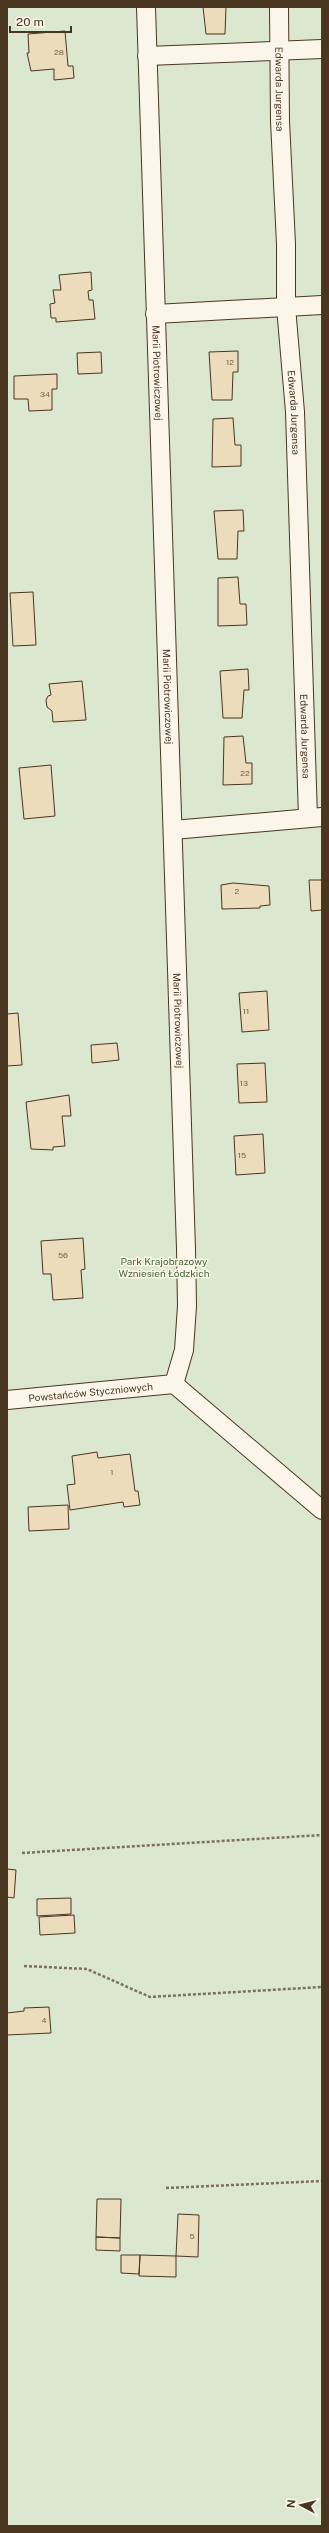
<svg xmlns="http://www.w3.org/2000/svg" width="329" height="2533" font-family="'Public Sans',sans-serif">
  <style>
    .green { fill: #dce7d0; stroke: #887966 }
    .building { fill: #ecdcbc; stroke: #4a3520 }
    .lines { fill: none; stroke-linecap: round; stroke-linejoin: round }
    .street-casing { stroke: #4a3520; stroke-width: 20 }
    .path { stroke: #7f6f5c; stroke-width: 2.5; stroke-dasharray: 3 2; stroke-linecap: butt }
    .street { stroke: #fbf6e9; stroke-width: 18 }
    .labels { text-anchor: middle; stroke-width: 3; stroke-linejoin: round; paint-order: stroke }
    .number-label { font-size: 8px; fill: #725f47 }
    .street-label { font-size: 10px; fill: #4a3520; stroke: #fbf6e9 }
    .park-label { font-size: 10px; fill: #436837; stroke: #fbf6e9 }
  </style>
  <rect width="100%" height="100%" fill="#fbf6e9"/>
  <path class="green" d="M7,7H322V2526H7Z"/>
  <path class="building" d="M203,7H226L225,34H206Z
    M65,31L68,66H73L74,78L54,80V69L31,71L27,53H29L28,34Z
    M91,272L92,290L88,291L89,300H93L95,319L56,322V318H51L50,304L55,303L53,290H61L59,275Z
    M238,351V372H233L232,400H212L209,352Z
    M101,352L102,373L78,374L77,353Z
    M57,374V389H52V410L29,411L28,399H14V376Z
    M233,418L235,445H241V466L212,467L213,419Z
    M243,510L244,531H238L237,559H218L214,511Z
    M238,577L240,604H246L247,625L218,626V578Z
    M33,592L36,645L13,646L10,593Z
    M248,669L249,690H244L242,718H223L220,671Z
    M82,681L86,720L53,722L52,711L47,707L46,700L48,696L51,695L49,684Z
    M243,736L246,763H252V784L223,785L224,737Z
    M51,765L55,816L24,819L19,768Z
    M309,880H322V910L311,911Z
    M233,883L269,886L270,905L260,906V908L222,909L221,885Z
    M267,991L269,1030L242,1032L239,993Z
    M18,1013L22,1065L7,1066V1014Z
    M117,1043L119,1060L92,1063L91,1045Z
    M265,1063L267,1102L239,1103L237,1064Z
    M69,1095L71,1116H62L65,1146L53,1147V1150L31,1149L26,1102Z
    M263,1134L265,1173L236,1175L234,1136Z
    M83,1238L85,1269L81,1270L83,1298L53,1300L51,1274H43L41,1241Z
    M97,1452L98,1458L130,1454L135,1491H138L140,1505L124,1507L123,1502L70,1510L67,1485L75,1484L72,1456Z
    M68,1505L69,1529L29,1531L28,1507Z
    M7,1869L16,1870L14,1898L7,1897Z
    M71,1898V1914L37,1916V1899Z
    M74,1915L75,1933L40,1935L39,1917Z
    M49,2007L51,2033L7,2035V2013L24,2011V2008Z
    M97,2199H121L120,2238L96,2237Z
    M178,2214L199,2215L198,2257L176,2256Z
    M96,2237L120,2238V2251L96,2250Z
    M121,2255H140L139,2274L121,2273Z
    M140,2255L176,2256V2277L139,2276Z"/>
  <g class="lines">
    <defs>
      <g id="street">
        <path id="s1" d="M146,7L186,1249L187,1306L184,1350L174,1384"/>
        <path id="s2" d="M279,7L280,121L286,244V307L295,412L308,818"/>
        <path d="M147,56L322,49"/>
        <path d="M155,314L322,305"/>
        <path d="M173,830L322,817"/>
        <path d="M174,1384L322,1510"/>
        <path id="s3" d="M7,1400L174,1384"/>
      </g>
    </defs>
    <use href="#street" class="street-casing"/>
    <path class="path" d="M22,1853L322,1835
      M24,1966L87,1969L150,1997L322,1987
      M166,2188L322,2181"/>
    <use href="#street" class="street"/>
  </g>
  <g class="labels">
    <g class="number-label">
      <text x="59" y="55">28</text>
      <text x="230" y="365">12</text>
      <text x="45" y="397">34</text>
      <text x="245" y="776">22</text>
      <text x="237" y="894">2</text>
      <text x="246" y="1014">11</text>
      <text x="244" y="1086">13</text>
      <text x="242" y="1158">15</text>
      <text x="63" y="1258">56</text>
      <text x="112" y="1475">1</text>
      <text x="44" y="2023">4</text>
      <text x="192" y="2239">5</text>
    </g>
    <g class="street-label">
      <text dy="4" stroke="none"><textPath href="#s2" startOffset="82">Edwarda Jurgensa</textPath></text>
      <text dy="4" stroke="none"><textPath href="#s1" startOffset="366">Marii Piotrowiczowej</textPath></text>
      <text dy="4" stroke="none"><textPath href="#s2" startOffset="406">Edwarda Jurgensa</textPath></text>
      <text dy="4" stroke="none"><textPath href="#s1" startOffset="690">Marii Piotrowiczowej</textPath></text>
      <text dy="4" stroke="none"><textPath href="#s2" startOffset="730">Edwarda Jurgensa</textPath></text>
      <text dy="4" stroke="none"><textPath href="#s1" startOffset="1014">Marii Piotrowiczowej</textPath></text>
      <text dy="4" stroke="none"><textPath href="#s3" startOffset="84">Powstańców Styczniowych</textPath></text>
    </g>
    <g class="park-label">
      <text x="164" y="1265">Park Krajobrazowy<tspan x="164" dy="12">Wzniesień Łódzkich</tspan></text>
    </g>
  </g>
  <rect width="329" height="2533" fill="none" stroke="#4a3520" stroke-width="16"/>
  <g transform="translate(301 2505) rotate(277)" stroke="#fbf6e9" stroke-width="3" paint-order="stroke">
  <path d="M0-3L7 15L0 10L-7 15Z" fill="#4a3520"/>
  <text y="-6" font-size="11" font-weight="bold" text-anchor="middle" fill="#4a3520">N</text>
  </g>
  <path d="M10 26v6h61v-6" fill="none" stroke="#4a3520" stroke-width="2"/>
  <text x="16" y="26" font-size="12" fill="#4a3520" stroke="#fbf6e9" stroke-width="3" paint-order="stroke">20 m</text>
</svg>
